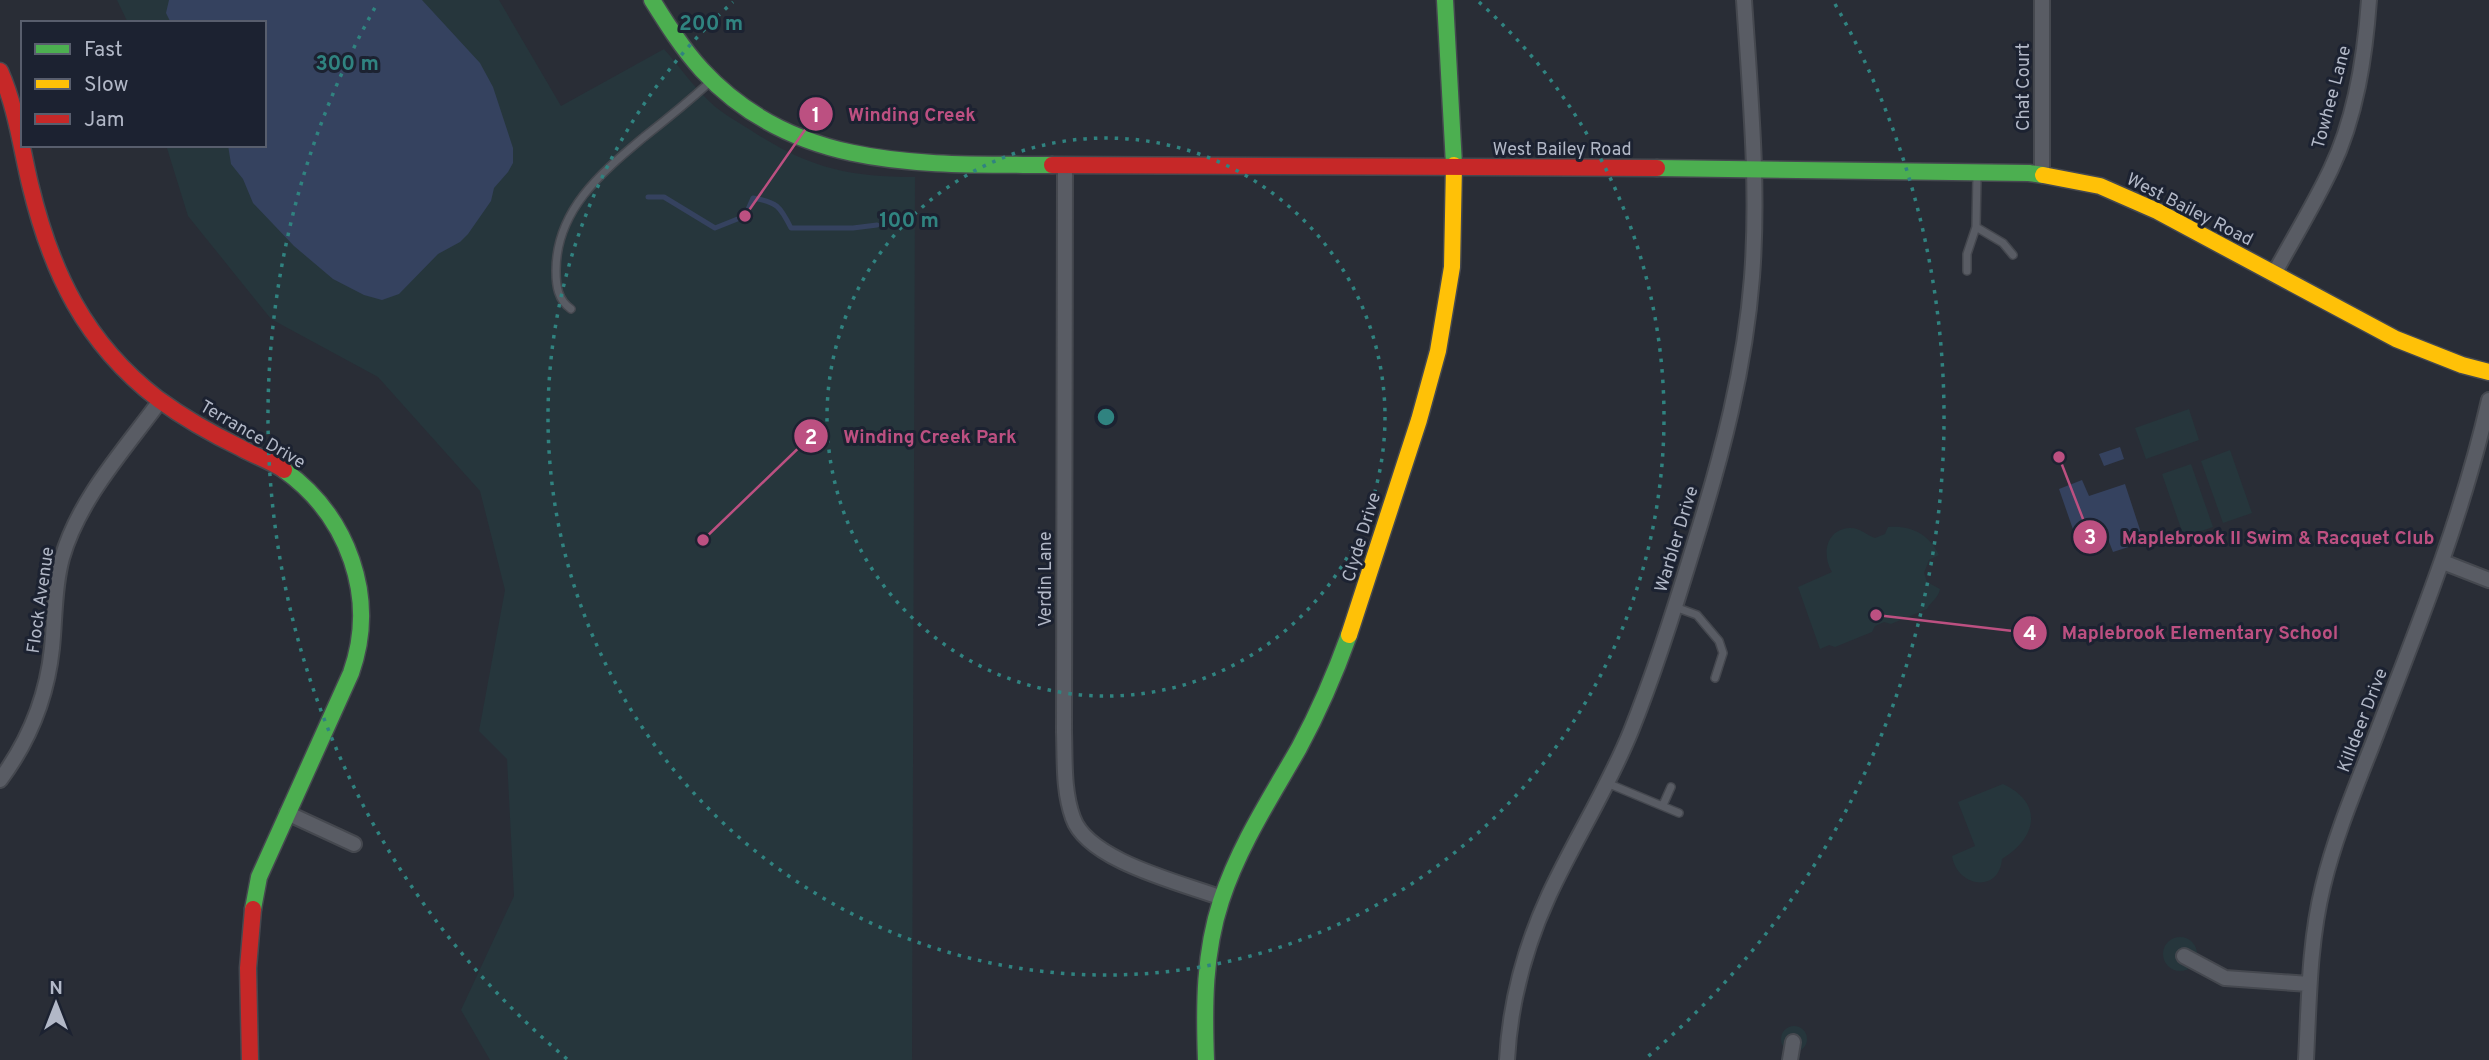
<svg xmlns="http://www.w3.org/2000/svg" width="2489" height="1060" font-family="Overpass,sans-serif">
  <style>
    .green { fill: #26363c }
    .water { fill: #35425f }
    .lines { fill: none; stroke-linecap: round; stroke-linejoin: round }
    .stream { stroke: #35425f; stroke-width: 5 }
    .lane-casing { stroke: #45484f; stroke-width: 10 }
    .street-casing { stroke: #45484f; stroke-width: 18 }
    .fast-casing { stroke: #45484f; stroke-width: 19 }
    .slow-casing { stroke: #45484f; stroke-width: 19 }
    .jam-casing { stroke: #45484f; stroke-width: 19 }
    .lane { stroke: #595c64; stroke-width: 7 }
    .street { stroke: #595c64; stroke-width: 14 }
    .fast { stroke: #4caf50; stroke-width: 16 }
    .slow { stroke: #ffc107; stroke-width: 16 }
    .jam { stroke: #c62828; stroke-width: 16 }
    .ring { fill: none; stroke: #308380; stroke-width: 3.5; stroke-dasharray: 3.5 7 }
    .labels { text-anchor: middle; stroke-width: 6; stroke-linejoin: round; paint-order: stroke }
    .street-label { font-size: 18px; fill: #b2b8c7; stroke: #1c2231 }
    .centre { fill: #308380; stroke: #1c2231; stroke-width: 3.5 }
    .ring-label { font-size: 21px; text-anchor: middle; font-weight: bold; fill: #308380; stroke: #1c2231; stroke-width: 6; stroke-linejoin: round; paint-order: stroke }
    .leader { fill: none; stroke: #bc5081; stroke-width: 2.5 }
    .callout-dot { fill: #bc5081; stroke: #1c2231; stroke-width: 2.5 }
    .mark-label { font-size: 21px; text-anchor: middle; font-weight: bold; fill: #fff }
    .callout-label { font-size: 19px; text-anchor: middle; font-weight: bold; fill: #bc5081; stroke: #1c2231; stroke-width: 6; stroke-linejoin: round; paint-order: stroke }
  </style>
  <rect width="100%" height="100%" fill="#292d36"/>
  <path class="green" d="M117,0H499L561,106L664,49C679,66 693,86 710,102C720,112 736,121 749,129C807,167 846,177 915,177L912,1060H490L461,1010L514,896L507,759L479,731L505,590L480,491L378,377L271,319L188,216L166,145H264V23H128Z
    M2189,409L2199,440L2146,459L2135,428Z
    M2230,450L2252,513L2223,523L2201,461Z
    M2191,464L2213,527L2184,537L2162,474Z
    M1888,527C1911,525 1929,534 1939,555L1929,560L1924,573L1927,582L1940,589C1938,599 1931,601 1927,609L1891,624L1884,622L1875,626L1872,632L1835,647L1829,645L1820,649L1798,587L1832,572C1822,556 1825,530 1849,528C1860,527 1866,535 1875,538L1885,534Z
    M2003,784C2044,803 2037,838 2002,859C1999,894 1957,887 1952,856L1975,846L1958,802Z
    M2163 954a17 17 0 1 1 34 0a17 17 0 1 1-34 0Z
    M1781 1039a13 13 0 1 1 26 0a13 13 0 1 1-26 0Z"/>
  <path class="water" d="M169,0H422L480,63L493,87L513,148V163L508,172L494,188L491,201L468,234L460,242L438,254L399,294L382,300L364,295L333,279L294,246L253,203L243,179L231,164L228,145H264V23H171L166,13Z
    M2120,447L2124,459L2104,466L2099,454Z
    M2082,480L2089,496L2125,484L2144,542L2113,552L2104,529L2076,538L2059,489Z"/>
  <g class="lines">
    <path class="stream" d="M648,197H664L715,228L745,216L753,198C777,202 780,206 791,228H853L877,225"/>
    <defs>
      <path id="lane" d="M1976,227L2003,243L2013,255
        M1967,271V254L1976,227L1977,175
        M571,309C558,300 556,286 556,271C556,210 601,173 644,137C667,119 689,101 710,82
        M1675,607L1697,615L1719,641L1723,653L1715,678
        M1607,783L1679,813
        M1663,805L1671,787"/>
      <path id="street" d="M1065,166L1064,732C1065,760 1063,791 1073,818C1088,861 1182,883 1222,898
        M2042,174V0
        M2274,274C2293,239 2314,205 2331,169C2356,117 2365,57 2369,0
        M2443,562L2489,580
        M0,780C29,741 47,696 52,648C55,619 54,587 62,558C79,499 124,450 160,401
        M287,813L354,844
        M2184,956L2225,978L2309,984
        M1507,1060C1510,1003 1525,947 1549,895C1575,839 1608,788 1631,731C1656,669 1676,605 1695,542C1722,455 1745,368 1752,277C1759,185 1750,92 1744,0
        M1790,1060L1793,1042
        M2306,1060C2309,1002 2309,943 2323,886C2337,828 2362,773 2383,717C2424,612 2464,510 2489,400"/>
      <path id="fast" d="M652,0C667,24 682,48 702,70C796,172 926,164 1052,165
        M1445,0L1454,165
        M1657,168L2029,173L2043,175
        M253,909L259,877L351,673C378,597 348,516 284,470
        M1206,1060C1204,1006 1204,953 1221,901C1239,846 1271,797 1299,748C1319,711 1335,674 1349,635"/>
      <path id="slow" d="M2043,175L2100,186L2157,211L2396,339L2462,365L2489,372
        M1349,635L1419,420L1438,351L1452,267L1454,165"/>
      <path id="jam" d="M0,71C16,107 21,146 30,184C51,272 85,343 158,399C184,418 212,434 241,448C255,456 271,461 284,470
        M1052,165L1657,168
        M250,1060L248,968L253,909"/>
    </defs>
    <use href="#lane" class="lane-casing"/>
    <use href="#street" class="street-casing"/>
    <use href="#fast" class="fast-casing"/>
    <use href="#slow" class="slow-casing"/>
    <use href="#jam" class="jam-casing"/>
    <use href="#lane" class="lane"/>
    <use href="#street" class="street"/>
    <use href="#fast" class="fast"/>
    <use href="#slow" class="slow"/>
    <use href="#jam" class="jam"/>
  </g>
  <g class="ring">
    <circle cx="1106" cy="417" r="279"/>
    <path d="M1479 2A558 558 0 1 1 733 2"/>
    <path d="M567 1059A838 838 0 0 1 377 4M1835 4A838 838 0 0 1 1645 1059"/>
  </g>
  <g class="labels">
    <g class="street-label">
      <text transform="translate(2023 87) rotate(-90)" y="6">Chat Court</text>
      <text transform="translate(2331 97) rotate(-75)" y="6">Towhee Lane</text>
      <text x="1562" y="155">West Bailey Road</text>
      <text transform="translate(2190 209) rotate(27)" y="6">West Bailey Road</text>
      <text transform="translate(253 434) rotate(30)" y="6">Terrance Drive</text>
      <text transform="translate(1361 537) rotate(-73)" y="6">Clyde Drive</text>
      <text transform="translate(1676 539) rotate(-73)" y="6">Warbler Drive</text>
      <text transform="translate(1045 579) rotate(-90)" y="6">Verdin Lane</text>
      <text transform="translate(40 600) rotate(-82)" y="6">Flock Avenue</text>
      <text transform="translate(2362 720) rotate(-69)" y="6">Killdeer Drive</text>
    </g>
  </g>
  <circle cx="1106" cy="417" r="10" class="centre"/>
  <g class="ring-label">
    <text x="711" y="30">200 m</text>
    <text x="347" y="70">300 m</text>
    <text x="909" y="227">100 m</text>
  </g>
  <path class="leader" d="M745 216L816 114M703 540L811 436M2059 457L2090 537M1876 615L2030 633"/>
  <g class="callout-dot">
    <circle cx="745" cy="216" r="7"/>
    <circle cx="703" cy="540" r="7"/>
    <circle cx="2059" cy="457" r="7"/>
    <circle cx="1876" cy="615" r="7"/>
    <circle cx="816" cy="114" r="18"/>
    <circle cx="811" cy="436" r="18"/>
    <circle cx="2090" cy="537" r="18"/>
    <circle cx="2030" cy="633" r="18"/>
  </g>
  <g class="mark-label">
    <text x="816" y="122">1</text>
    <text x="811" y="444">2</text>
    <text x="2090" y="544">3</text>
    <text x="2030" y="640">4</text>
  </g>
  <g class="callout-label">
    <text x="912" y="121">Winding Creek</text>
    <text x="930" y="443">Winding Creek Park</text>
    <text x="2278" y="544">Maplebrook II Swim &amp; Racquet Club</text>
    <text x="2200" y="639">Maplebrook Elementary School</text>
  </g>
  <rect x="21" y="21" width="245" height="126" fill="#1c2231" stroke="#585e6d" stroke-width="2"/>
  <rect x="35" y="44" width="35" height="10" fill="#4caf50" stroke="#585e6d" stroke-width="2"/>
  <text x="84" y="56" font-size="21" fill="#b2b8c7">Fast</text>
  <rect x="35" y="79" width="35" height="10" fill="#ffc107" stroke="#585e6d" stroke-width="2"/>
  <text x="84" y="91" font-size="21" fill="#b2b8c7">Slow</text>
  <rect x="35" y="114" width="35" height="10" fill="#c62828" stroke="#585e6d" stroke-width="2"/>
  <text x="84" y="126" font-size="21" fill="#b2b8c7">Jam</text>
  <g transform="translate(56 1004)" stroke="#1c2231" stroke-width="5" paint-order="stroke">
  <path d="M0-5L12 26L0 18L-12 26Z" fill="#b2b8c7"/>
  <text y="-10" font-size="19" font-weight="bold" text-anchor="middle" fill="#b2b8c7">N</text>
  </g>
</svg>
